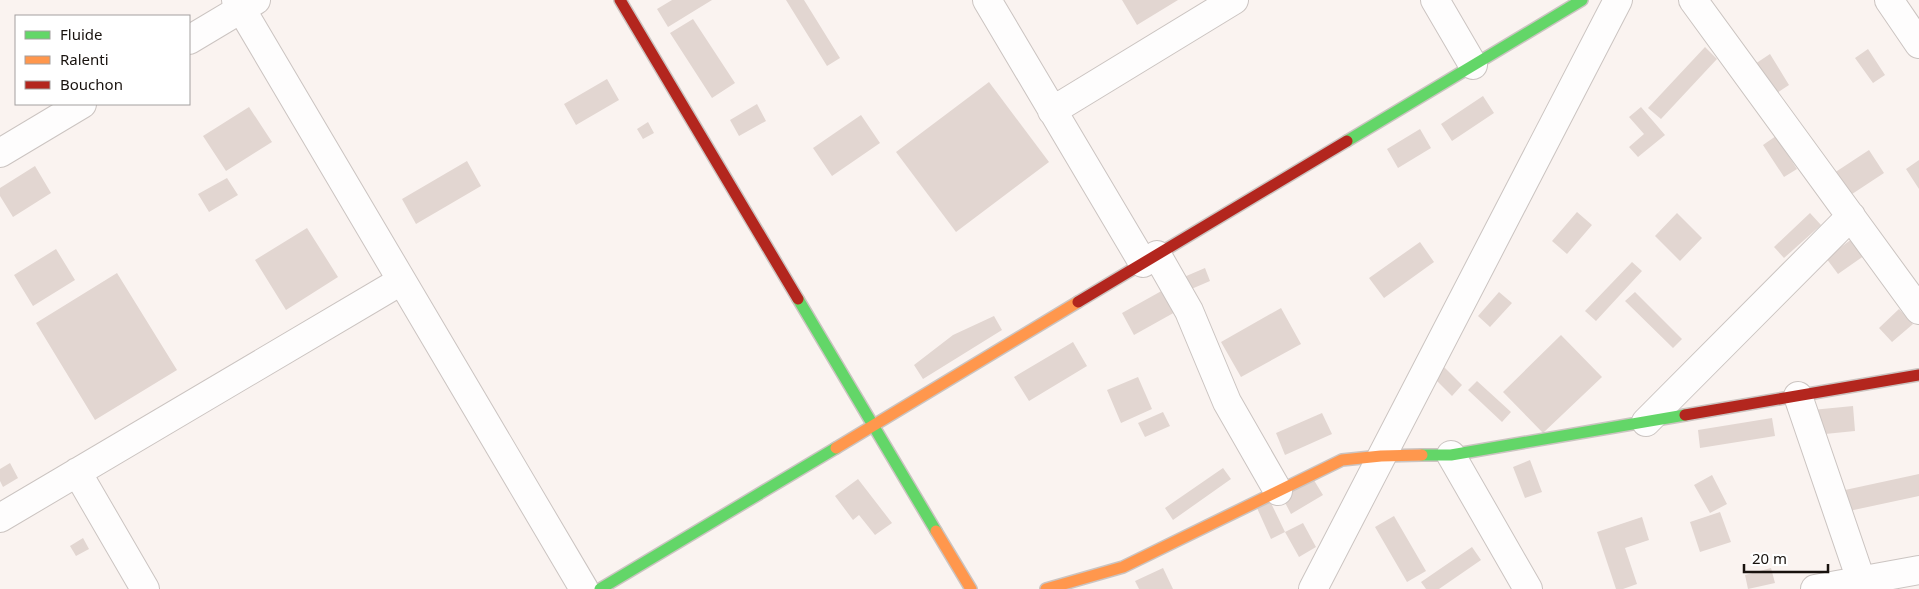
<svg xmlns="http://www.w3.org/2000/svg" width="1919" height="589" font-family="'Noto Sans',sans-serif">
  <style>
    .building { fill: #e2d6d1 }
    .lines { fill: none; stroke-linecap: round; stroke-linejoin: round }
    .street-casing { stroke: #cbc4c1; stroke-width: 30 }
    .fast-casing { stroke: #cbc4c1; stroke-width: 14 }
    .slow-casing { stroke: #cbc4c1; stroke-width: 14 }
    .jam-casing { stroke: #cbc4c1; stroke-width: 14 }
    .street { stroke: #fefdfd; stroke-width: 28 }
    .fast { stroke: #63d668; stroke-width: 11 }
    .slow { stroke: #ff974d; stroke-width: 11 }
    .jam { stroke: #b3261e; stroke-width: 11 }
  </style>
  <rect width="100%" height="100%" fill="#faf3f0"/>
  <path class="building" d="M672,0H712L668,27L657,9Z
    M786,0H804L840,58L827,66Z
    M1122,0H1178L1137,25Z
    M693,19L735,83L712,98L670,33Z
    M1705,47L1717,59L1661,119L1648,108Z
    M1868,49L1885,75L1873,83L1855,58Z
    M1770,54L1789,85L1774,95L1755,64Z
    M607,79L619,100L576,125L564,104Z
    M989,82L1049,162L956,232L896,152Z
    M1483,96L1494,113L1452,141L1441,124Z
    M757,104L766,121L739,136L730,120Z
    M249,107L272,142L226,171L203,136Z
    M1641,107L1665,135L1638,157L1629,147L1644,134L1629,117Z
    M861,115L880,143L832,176L813,148Z
    M648,122L654,133L643,139L637,129Z
    M1420,129L1431,148L1398,168L1387,149Z
    M1776,136L1797,169L1784,177L1763,145Z
    M1869,150L1884,173L1846,198L1831,175Z
    M1919,160V189L1906,169Z
    M467,161L481,186L416,224L402,199Z
    M35,166L51,193L13,217L0,196V188Z
    M227,178L238,195L209,212L198,194Z
    M1577,212L1592,225L1567,254L1552,241Z
    M1677,213L1702,238L1680,261L1655,236Z
    M1810,213L1821,225L1784,258L1774,247Z
    M307,228L338,277L286,310L255,260Z
    M1856,236L1868,253L1838,274L1826,258Z
    M1420,242L1434,262L1384,298L1369,278Z
    M56,249L75,280L33,306L14,275Z
    M1632,262L1642,271L1596,321L1585,311Z
    M1205,268L1210,281L1189,290L1184,277Z
    M117,273L177,370L95,420L36,323Z
    M1165,289L1177,311L1134,335L1122,313Z
    M1499,292L1512,303L1490,327L1478,316Z
    M1635,292L1682,339L1673,348L1625,301Z
    M1281,308L1301,344L1241,377L1221,342Z
    M1899,309L1913,324L1892,342L1879,328Z
    M994,316L1002,330L923,379L914,365L953,335Z
    M1561,335L1602,377L1543,433L1503,392Z
    M1073,342L1087,366L1029,401L1014,377Z
    M1441,364L1462,385L1452,396L1431,375Z
    M1138,377L1152,409L1121,423L1107,390Z
    M1477,381L1511,412L1502,422L1468,390Z
    M1853,406L1855,431L1815,435L1812,410Z
    M1163,412L1170,426L1145,437L1138,423Z
    M1322,413L1332,434L1285,455L1276,433Z
    M1772,418L1775,436L1700,448L1698,430Z
    M1530,460L1542,492L1525,498L1513,467Z
    M10,463L18,478L3,487L0,481V469Z
    M1223,468L1231,479L1173,520L1165,508Z
    M1919,474V496L1849,511L1845,490Z
    M1712,475L1727,504L1710,513L1694,485Z
    M1312,477L1323,495L1291,514L1281,495Z
    M858,479L892,523L875,535L859,515L853,520L835,496Z
    M1270,501L1285,532L1271,539L1257,508Z
    M1720,512L1731,542L1700,552L1690,522Z
    M1394,516L1426,571L1407,582L1375,527Z
    M1642,517L1649,540L1625,548L1637,584L1623,589H1616L1597,532Z
    M1303,523L1316,547L1299,557L1285,532Z
    M83,538L89,549L76,556L70,546Z
    M1472,547L1481,560L1439,589H1426L1421,582Z
    M1163,568L1173,589H1139L1135,581Z
    M1771,568L1775,583L1748,589L1745,575Z"/>
  <g class="lines">
    <defs>
      <path id="street" d="M236,0L584,589
        M987,0L1143,263
        M1435,0L1473,65
        M1693,0L1919,310
        M1889,0L1919,44
        M189,40L256,0
        M1052,111L1234,0
        M0,153L82,104
        M1157,255L1189,311L1227,402L1278,491
        M1798,396L1864,589
        M1646,422L1851,216
        M1451,455L1528,589
        M77,472L145,589
        M0,518L401,281
        M1313,589L1618,0
        M1815,589L1919,570"/>
      <path id="fast" d="M1347,141L1582,0
        M798,299L936,531
        M1422,455H1451L1685,415
        M600,589L836,448"/>
      <path id="slow" d="M836,448L1078,302
        M936,531L971,589
        M1046,589L1123,567L1342,460L1381,456L1422,455"/>
      <path id="jam" d="M620,0L798,299
        M1078,302L1347,141
        M1685,415L1919,375"/>
    </defs>
    <use href="#street" class="street-casing"/>
    <use href="#fast" class="fast-casing"/>
    <use href="#slow" class="slow-casing"/>
    <use href="#jam" class="jam-casing"/>
    <use href="#street" class="street"/>
    <use href="#fast" class="fast"/>
    <use href="#slow" class="slow"/>
    <use href="#jam" class="jam"/>
  </g>
  <rect x="15" y="15" width="175" height="90" fill="#ffffff" stroke="#a3a09f"/>
  <rect x="25" y="31" width="25" height="8" fill="#63d668" stroke="#a3a09f"/>
  <text x="60" y="40" font-size="15" fill="#18120e">Fluide</text>
  <rect x="25" y="56" width="25" height="8" fill="#ff974d" stroke="#a3a09f"/>
  <text x="60" y="65" font-size="15" fill="#18120e">Ralenti</text>
  <rect x="25" y="81" width="25" height="8" fill="#b3261e" stroke="#a3a09f"/>
  <text x="60" y="90" font-size="15" fill="#18120e">Bouchon</text>
  <path d="M1744 564v8h84v-8" fill="none" stroke="#18120e" stroke-width="2.5"/>
  <text x="1752" y="564" font-size="15" fill="#18120e" stroke="#ffffff" stroke-width="4" paint-order="stroke">20 m</text>
</svg>
